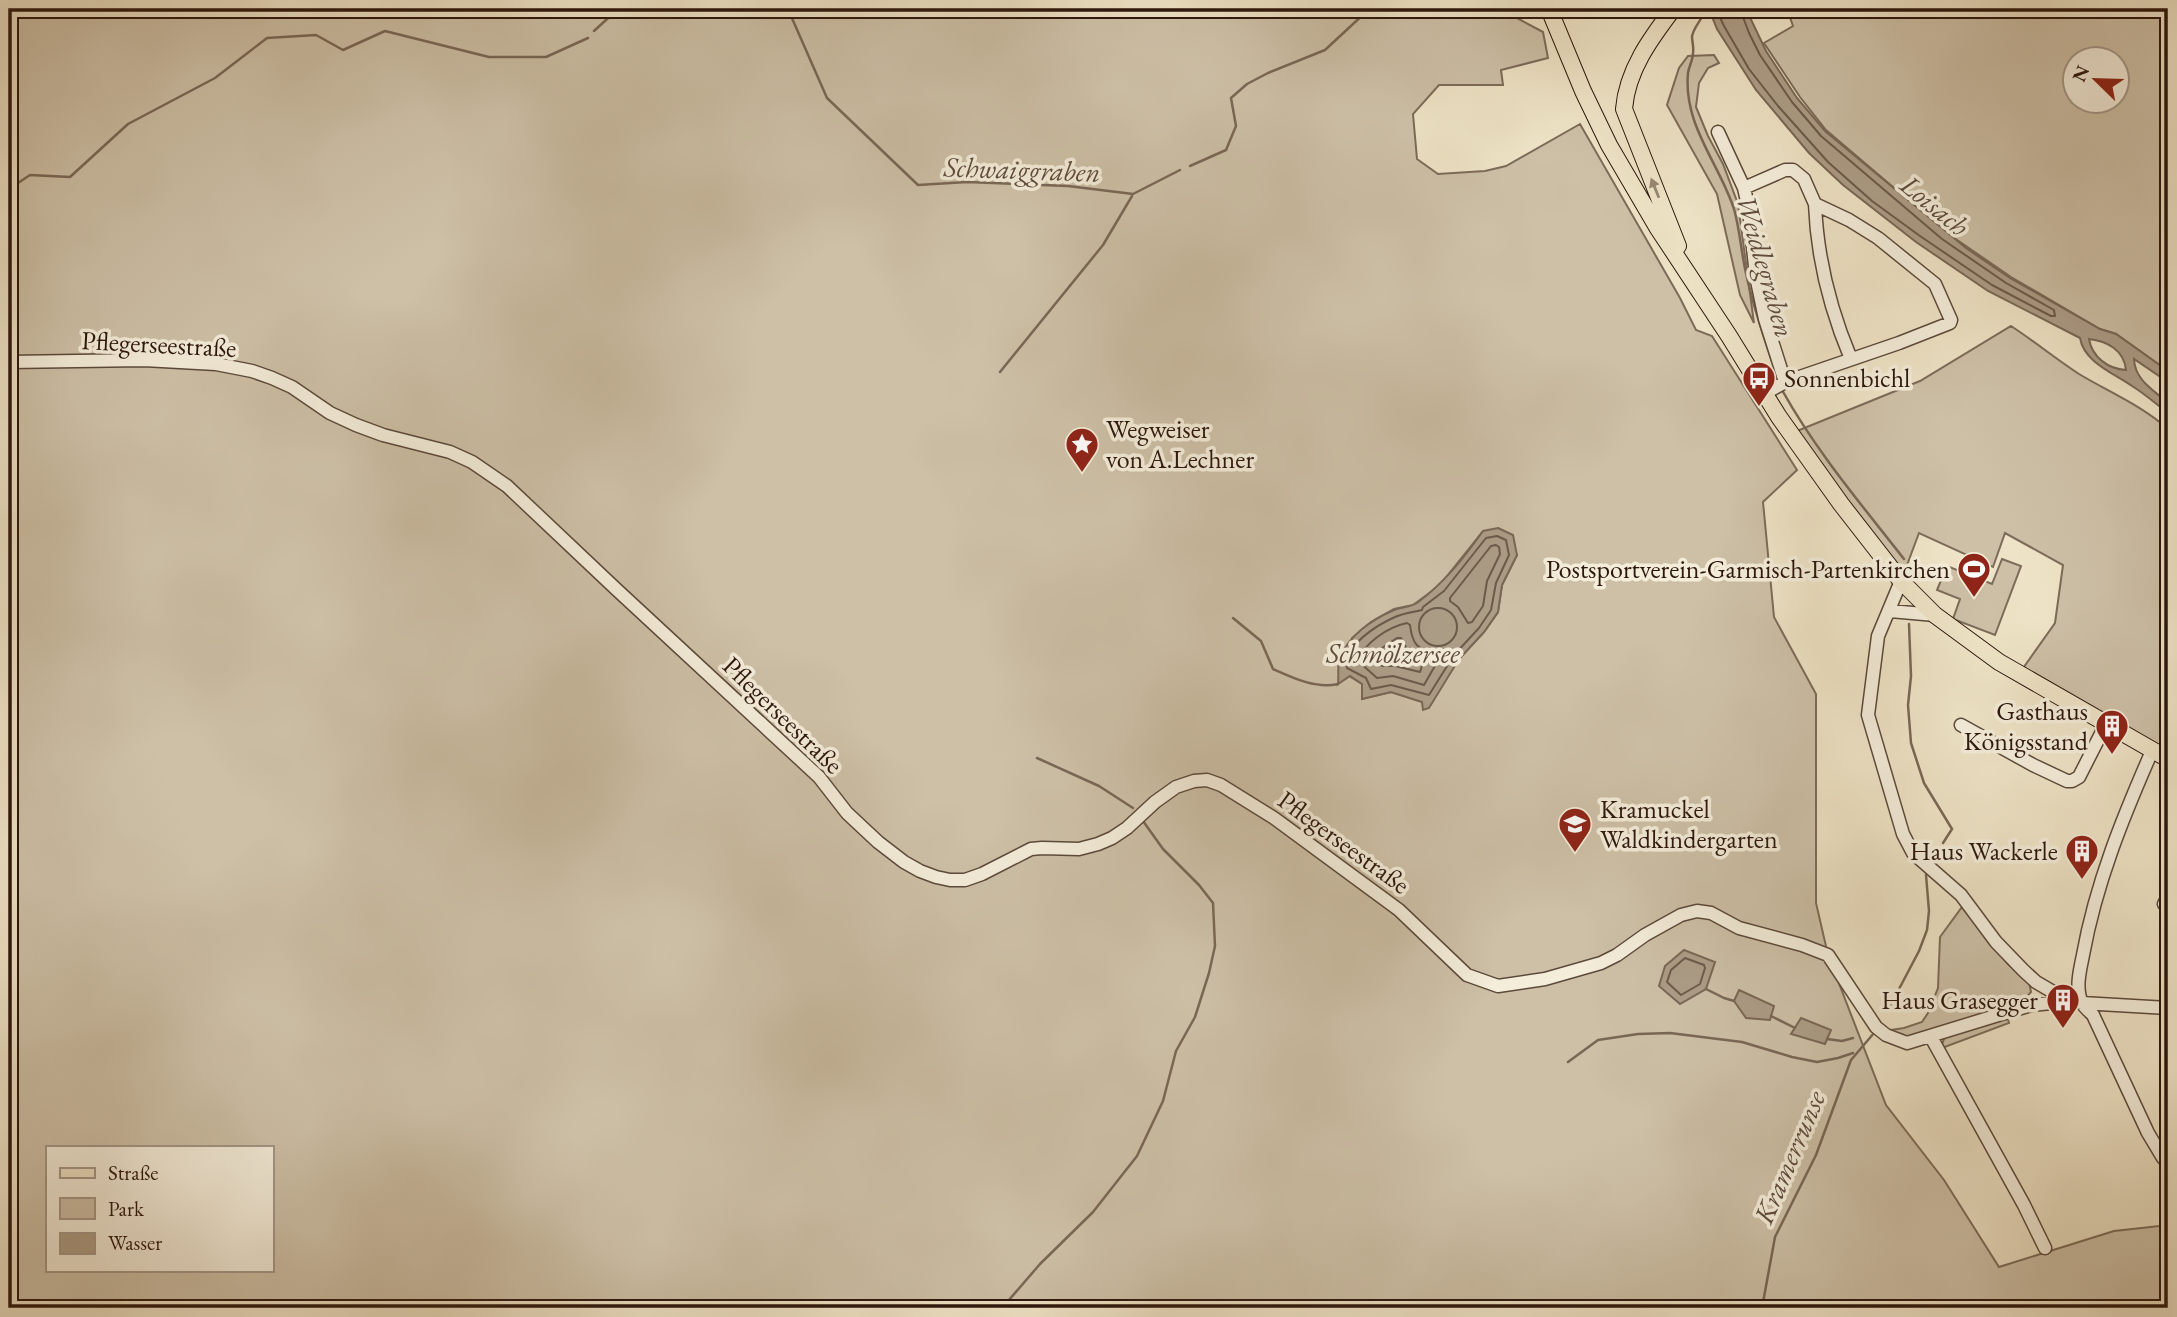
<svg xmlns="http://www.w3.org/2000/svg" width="2177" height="1317" font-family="'EB Garamond',serif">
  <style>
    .green { fill: #cdc0a7; stroke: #7c6b5a; stroke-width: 2; fill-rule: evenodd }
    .water { fill: #ac9d87; stroke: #796756; stroke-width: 2; fill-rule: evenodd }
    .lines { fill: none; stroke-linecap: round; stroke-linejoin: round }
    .shore { stroke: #6c5a4a; stroke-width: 2 }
    .stream { stroke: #796756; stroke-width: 2.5 }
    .minor-casing { stroke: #5c493b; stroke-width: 15 }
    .major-casing { stroke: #2c160d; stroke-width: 18 }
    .minor { stroke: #f4edda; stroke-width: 12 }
    .major { stroke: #eee3c6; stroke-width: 16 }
    .oneway { fill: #978773 }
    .labels { text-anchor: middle; stroke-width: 7; stroke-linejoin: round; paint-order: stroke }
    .street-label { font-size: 26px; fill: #2c160d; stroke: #f4edda }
    .poi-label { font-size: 26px; fill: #2c160d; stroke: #f4edda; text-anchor: end }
    .water-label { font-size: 28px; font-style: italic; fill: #5f4c3e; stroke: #f4edda }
  </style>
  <rect width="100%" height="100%" fill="#eee3c6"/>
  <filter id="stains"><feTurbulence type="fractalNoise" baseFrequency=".00286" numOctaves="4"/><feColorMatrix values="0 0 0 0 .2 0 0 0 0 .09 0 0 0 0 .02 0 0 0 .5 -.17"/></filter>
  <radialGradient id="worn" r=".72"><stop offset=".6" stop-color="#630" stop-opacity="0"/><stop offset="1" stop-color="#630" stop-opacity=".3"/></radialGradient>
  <path class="green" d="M9,9H1500L1543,32L1548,58L1501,70L1503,85H1439L1413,114L1417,159L1438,174L1485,171L1506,166L1580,124L1680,298L1696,330L1712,336L1797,470L1763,502L1774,617L1816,694V903L1828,955L1886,1105L1944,1180L1999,1267L2114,1231L2168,1225V1308H9ZM1483,531L1517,555L1502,585L1498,612L1484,632L1459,659L1447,677L1423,702L1391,692L1362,699V684L1349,676L1338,684L1352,638L1371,622L1394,609L1413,605L1439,586ZM47,1147H271V1270H47Z
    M1787,9H2168V371L2116,334L2100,329L2011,277L1947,233L1826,130L1800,97L1764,43L1793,26ZM2076,60H2118V102H2076Z
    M1714,55L1719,63L1708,68L1699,83L1696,107L1708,136L1723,164L1738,204L1754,323L1740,295L1717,194L1667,105L1679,68L1688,56Z
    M2011,326C2034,341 2056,359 2079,374C2109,392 2141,405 2168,429V759L2019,674L2055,623L2063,565L2005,533L1993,567L1919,533L1901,581L1797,431L1920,381Z
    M2002,559L2021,566L1995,635L1953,619L1960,599L1937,590L1947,566L1992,584Z
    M1962,907L2008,964L2029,982L2031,992L2024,1000L1916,1037H1897L1891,1030L1904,1028L1922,1022L1928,1013L1938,988L1940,937Z
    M2007,1016L2009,1023L1942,1048L1941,1046L1944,1039L1949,1035Z"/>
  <path class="water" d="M1709,9H1746L1766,51L1797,98L1825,131L1966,248L2010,278L2100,329L2116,334L2168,371V382L2134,359C2135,381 2154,390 2168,403V413C2156,404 2145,394 2132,386C2113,373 2084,362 2080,338L1988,291L1916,242L1843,185L1809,153L1756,90L1717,29ZM2089,339C2107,341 2124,350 2126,370C2108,369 2092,357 2089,339Z
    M1498,528L1513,535L1517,555L1502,585L1498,612L1484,632L1459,659L1429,708L1423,710L1422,702L1391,692L1362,699V684L1350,676L1338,684C1339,676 1337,665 1340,657C1349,636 1371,620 1392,611C1400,607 1409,608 1417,603C1444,583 1464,558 1483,531Z
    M1684,950L1715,962L1706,989L1680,1004L1659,986L1665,966Z
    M1739,990L1774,1006L1770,1020L1746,1018L1734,1001Z
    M1801,1018L1831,1030L1825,1044L1791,1034Z"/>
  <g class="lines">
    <path class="shore" d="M1716,9L1724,26L1749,69L1778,106L1828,162L1872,201L1920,236L1992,285L2051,316H2055L2054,310L2006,283L1942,239L1821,136L1792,102L1760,55L1749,33L1740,9
      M1497,536L1506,540L1509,555L1496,583L1491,610L1479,628L1454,655L1429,695L1391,685L1371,689L1366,678L1347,668C1344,645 1377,625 1395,617C1403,613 1414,612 1422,610L1423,607L1444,591L1486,538Z
      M1496,545L1499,547L1500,554L1487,581L1483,606L1472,622L1468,623L1458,607L1450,601V598L1491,546Z
      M1419 627a19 19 0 1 1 38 0a19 19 0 1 1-38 0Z
      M1407,623L1410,625C1413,651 1422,648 1440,657L1424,685L1393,676L1377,678L1358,661C1364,643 1388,627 1407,623Z
      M1397,638H1401L1408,651L1423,663L1420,672L1395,666H1382L1373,659V654Z
      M1685,958L1704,965L1705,968L1700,984L1681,995L1667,982L1671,970Z"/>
    <path class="stream" d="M779,9L791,16L827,98L918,185L967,182L1068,186L1133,194L1180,170
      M1708,9C1703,16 1694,27 1692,36C1692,42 1694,47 1693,53C1693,60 1689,66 1688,73C1683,125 1719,163 1734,209C1740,230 1741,252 1746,273C1752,303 1762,332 1772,361
      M594,31L618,9
      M1190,166L1226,150L1236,126L1231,98L1247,84L1268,73L1325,50L1367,11L1395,17L1398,9
      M9,189L30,175L70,177L128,124L215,78L267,38L316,35L343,50L385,31L489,57H546L588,38
      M1000,372L1103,245L1132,196
      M1782,390C1816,451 1861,504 1904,559
      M1233,618L1261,641L1273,669C1293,678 1316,689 1338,684
      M1909,624L1911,676L1908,705L1911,743L1924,783L1952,829L1943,843
      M1037,758L1099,786L1133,808
      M1706,989L1724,998L1734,1001
      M1888,1010L1919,951L1927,930L1929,911L1926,875
      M1771,1016L1795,1028
      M1827,1039L1842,1041L1853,1038
      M1568,1062L1598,1040L1638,1034L1670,1033L1742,1042L1792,1057L1817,1062L1838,1058L1853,1053
      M1002,1308L1040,1264L1093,1212L1137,1156L1163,1101L1176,1051L1195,1017L1209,973L1215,946L1213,903L1199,885L1163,849L1143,821
      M1762,1308L1775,1237L1816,1155L1851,1060L1874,1033"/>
    <defs>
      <path id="minor" d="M1718,132L1744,188L1749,210L1756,276L1765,319L1785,382
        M1744,188L1785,170H1793L1804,179L1815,204L1849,220L1878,238L1935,284L1951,320L1950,323L1899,343L1785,382L1764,394
        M1815,204C1817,257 1830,309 1851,359
        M9,362L144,360L216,364L252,371L272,378L292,387L330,413L356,425L383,435L450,452L472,462L507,486L616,589L819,777L847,813L878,842L904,862L920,871L936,877L950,880H965L982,874L1031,849L1042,848L1079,849L1098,844L1112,838L1127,828L1155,802L1176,787L1194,781L1207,780L1221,785L1274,818L1399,910L1467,975L1498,986L1545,979L1601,963L1617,955L1645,935L1681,915L1697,911L1711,913L1739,928L1802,945L1828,955L1876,1027L1886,1035L1907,1043L2031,1005L2072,1001
        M1901,581L1878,636L1868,715L1903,834L1913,853L1961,895L1996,942L2023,970L2036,982L2053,992L2072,1001L2082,1003L2168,1008
        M1890,611L1935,615
        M1961,725L2033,765L2067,781H2072L2079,777L2106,724
        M2152,751C2123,817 2096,883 2083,955C2080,970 2075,988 2082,1003C2084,1007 2090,1012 2093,1015L2148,1133L2163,1158L2168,1162
        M2168,897L2164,904L2168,907
        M1931,1037L2024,1205L2045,1248"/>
      <path id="major" d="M1549,9L1583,91L1609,145L1657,227L1729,336L1779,417L1841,504L1901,581L1935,615L1999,662L2168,759
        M1673,9C1651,38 1627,70 1624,109L1678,246"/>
    </defs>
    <use href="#minor" class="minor-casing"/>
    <use href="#major" class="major-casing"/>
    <use href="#minor" class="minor"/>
    <use href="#major" class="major"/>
  </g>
  <defs><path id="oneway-solid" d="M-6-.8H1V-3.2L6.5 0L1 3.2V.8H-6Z" transform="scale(1.75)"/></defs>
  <use class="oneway" href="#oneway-solid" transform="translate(1655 188) rotate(-112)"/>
  <defs>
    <symbol id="bus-pin" viewBox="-11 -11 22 30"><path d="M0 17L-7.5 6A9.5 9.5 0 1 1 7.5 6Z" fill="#8f2418" stroke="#f4edda"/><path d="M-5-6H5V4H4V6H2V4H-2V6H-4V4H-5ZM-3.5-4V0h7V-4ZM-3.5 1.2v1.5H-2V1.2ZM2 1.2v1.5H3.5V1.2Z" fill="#fff"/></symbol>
    <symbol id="sight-pin" viewBox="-11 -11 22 30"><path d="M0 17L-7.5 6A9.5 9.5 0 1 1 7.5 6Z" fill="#8f2418" stroke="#f4edda"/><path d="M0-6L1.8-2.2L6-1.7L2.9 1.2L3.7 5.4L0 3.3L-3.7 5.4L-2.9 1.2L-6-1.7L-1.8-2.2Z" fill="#fff"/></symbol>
    <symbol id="stadium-pin" viewBox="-11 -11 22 30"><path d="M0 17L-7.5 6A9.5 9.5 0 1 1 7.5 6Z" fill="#8f2418" stroke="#f4edda"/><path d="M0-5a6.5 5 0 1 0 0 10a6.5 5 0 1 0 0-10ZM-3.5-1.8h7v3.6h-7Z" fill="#fff"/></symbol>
    <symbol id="building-pin" viewBox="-11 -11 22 30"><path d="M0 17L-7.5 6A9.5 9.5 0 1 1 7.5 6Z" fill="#8f2418" stroke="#f4edda"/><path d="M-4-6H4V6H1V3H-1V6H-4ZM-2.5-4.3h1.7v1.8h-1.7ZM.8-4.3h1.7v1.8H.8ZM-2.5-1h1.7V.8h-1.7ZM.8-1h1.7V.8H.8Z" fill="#fff"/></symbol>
    <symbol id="school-pin" viewBox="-11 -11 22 30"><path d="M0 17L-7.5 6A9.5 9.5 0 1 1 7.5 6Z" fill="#8f2418" stroke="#f4edda"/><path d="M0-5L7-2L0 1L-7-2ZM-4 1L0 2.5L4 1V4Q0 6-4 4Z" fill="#fff"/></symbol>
  </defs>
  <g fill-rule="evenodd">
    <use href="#bus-pin" x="1740" y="359" width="38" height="52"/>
    <use href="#sight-pin" x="1063" y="425" width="38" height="52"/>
    <use href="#stadium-pin" x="1955" y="550" width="38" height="52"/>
    <use href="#building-pin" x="2093" y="707" width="38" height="52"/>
    <use href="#school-pin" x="1556" y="805" width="38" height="52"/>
    <use href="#building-pin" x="2063" y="832" width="38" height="52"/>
    <use href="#building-pin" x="2044" y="981" width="38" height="52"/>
  </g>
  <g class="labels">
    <g class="street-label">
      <text transform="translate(159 344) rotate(3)" y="9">Pflegerseestraße</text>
      <text transform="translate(783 715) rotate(44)" y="9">Pflegerseestraße</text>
      <text transform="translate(1344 842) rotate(36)" y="9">Pflegerseestraße</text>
    </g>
    <g class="poi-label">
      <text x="1784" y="387" text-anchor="start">Sonnenbichl</text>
      <text x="1106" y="438" text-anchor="start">Wegweiser<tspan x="1106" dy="30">von A.Lechner</tspan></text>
      <text x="1950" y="578">Postsportverein-Garmisch-Partenkirchen</text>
      <text x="2088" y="720">Gasthaus<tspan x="2088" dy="30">Königsstand</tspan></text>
      <text x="1600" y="818" text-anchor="start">Kramuckel<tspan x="1600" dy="30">Waldkindergarten</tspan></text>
      <text x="2058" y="860">Haus Wackerle</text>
      <text x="2038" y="1009">Haus Grasegger</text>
    </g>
    <g class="water-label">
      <text transform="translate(1022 169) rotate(2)" y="10">Schwaiggraben</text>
      <text transform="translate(1935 205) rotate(39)" y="10">Loisach</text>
      <text transform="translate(1766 266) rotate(74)" y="10">Weidlegraben</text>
      <text x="1393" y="663">Schmölzersee</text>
      <text transform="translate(1789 1157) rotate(-67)" y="10">Kramerrunse</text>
    </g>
  </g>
  <rect width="2177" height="1317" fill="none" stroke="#eee3c6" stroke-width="35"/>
  <rect x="10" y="10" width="2156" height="1296" fill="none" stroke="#2c160d" stroke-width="3.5"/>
  <rect x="18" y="18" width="2142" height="1282" fill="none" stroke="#2c160d" stroke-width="2"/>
  <rect x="46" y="1146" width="228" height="126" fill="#f4edda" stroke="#a49788" stroke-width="2"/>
  <rect x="60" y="1168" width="35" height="10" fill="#eee3c6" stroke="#a49788" stroke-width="2"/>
  <text x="108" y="1180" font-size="21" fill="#2c160d">Straße</text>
  <rect x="60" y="1198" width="35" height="21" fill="#cdc0a7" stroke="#a49788" stroke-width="2"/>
  <text x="108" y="1216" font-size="21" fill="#2c160d">Park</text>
  <rect x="60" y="1233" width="35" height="21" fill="#ac9d87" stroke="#a49788" stroke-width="2"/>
  <text x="108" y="1250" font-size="21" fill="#2c160d">Wasser</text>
  <g transform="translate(2096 80) rotate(293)"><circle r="33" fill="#f4edda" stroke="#a49788" stroke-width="2"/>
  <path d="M0-5L12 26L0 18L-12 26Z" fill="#8f2418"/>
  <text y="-10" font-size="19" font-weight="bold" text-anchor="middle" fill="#2c160d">N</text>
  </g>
  <rect width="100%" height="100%" filter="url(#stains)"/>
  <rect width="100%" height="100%" fill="url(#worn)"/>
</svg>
